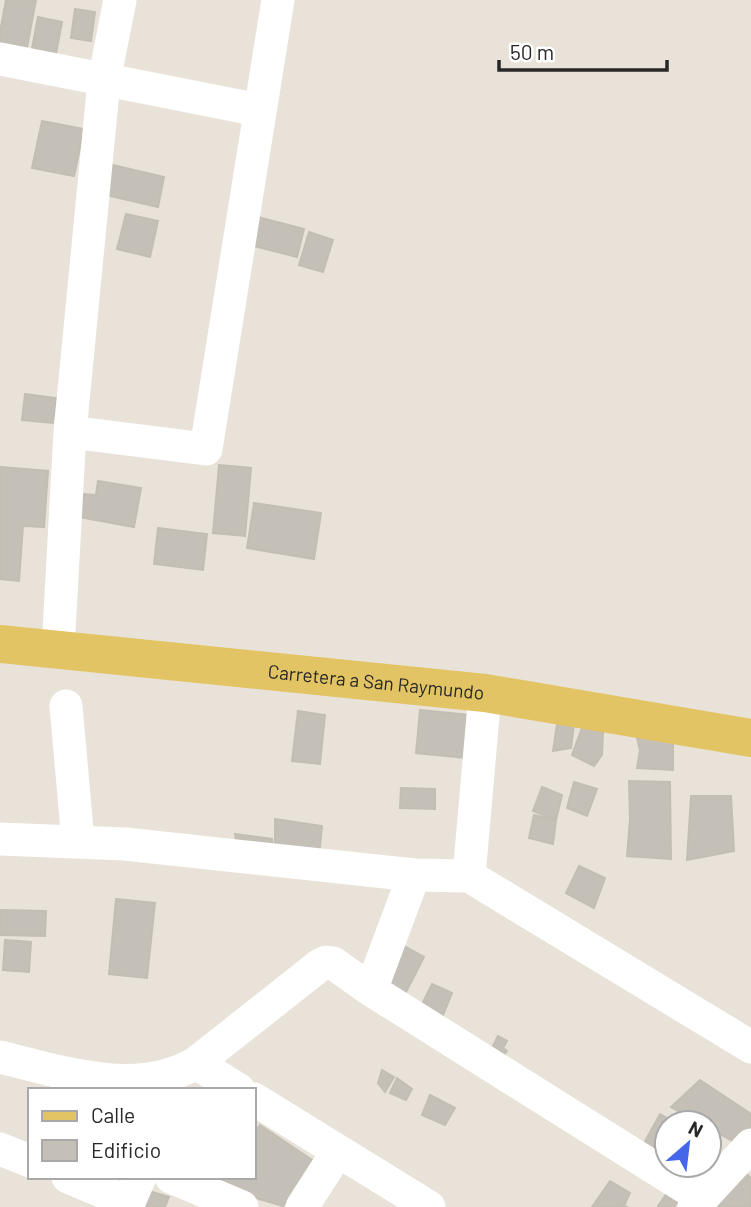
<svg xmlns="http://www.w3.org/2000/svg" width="751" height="1207" font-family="Barlow,sans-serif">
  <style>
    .building { fill: #c4c0b8; stroke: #c3beb4; stroke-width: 2 }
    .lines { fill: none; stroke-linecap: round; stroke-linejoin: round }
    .minor { stroke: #fff; stroke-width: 33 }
    .major { stroke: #e3c464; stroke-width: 38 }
    .labels { text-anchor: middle; stroke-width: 5; stroke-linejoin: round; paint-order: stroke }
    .street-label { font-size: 19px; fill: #272727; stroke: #fff }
  </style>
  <rect width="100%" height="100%" fill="#e8e2d9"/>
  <path class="building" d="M6,0H36L25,58L0,53V32Z
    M75,9L95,12L91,41L71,38Z
    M38,17L62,22L55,59L31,54Z
    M42,121L84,129L74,176L32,168Z
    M113,165L164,177L158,207L106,195Z
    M126,214L158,221L150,257L117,249Z
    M246,214L304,229L297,257L239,242Z
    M309,232L333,240L323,272L299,265Z
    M25,394L56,398L53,423L22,420Z
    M219,465L251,468L245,536L213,533Z
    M0,467L48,471L44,527L23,526L19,581L0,579Z
    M98,481L141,488L134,527L68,515L70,499L83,501L84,494L96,495Z
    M254,503L321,513L314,559L247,548Z
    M158,528L207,534L203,570L154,564Z
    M420,710L469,715L465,758L416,753Z
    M298,711L325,715L320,764L292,761Z
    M557,724L574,725L571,748L553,751Z
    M582,728L603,732L602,755L594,766L572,755Z
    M636,734L673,738V770L637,768L640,750Z
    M629,781L670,782L671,859L627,856L630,819Z
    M574,782L597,789L587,816L567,808Z
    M542,787L562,795L556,820L533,811Z
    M401,788L435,789V809L400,808Z
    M691,796H731L734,851L687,860Z
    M534,815L556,820L553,844L529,838Z
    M275,819L322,826L317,876L275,870Z
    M235,834L272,839L276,865L239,856Z
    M579,866L605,878L594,908L566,893Z
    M116,899L155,903L147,978L109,974Z
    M0,910L46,911L45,936L0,935Z
    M5,940L31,942L29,972L3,970Z
    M402,945L424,957L405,994L382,983Z
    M432,984L452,993L441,1020L419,1010Z
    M498,1036L507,1041L503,1048L507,1051L500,1060L489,1054Z
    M382,1070L394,1077L385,1092L378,1083Z
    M397,1078L412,1089L406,1100L390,1093Z
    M700,1080L751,1114V1131L738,1144L709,1128V1123H700L671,1107Z
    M430,1095L455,1108L445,1125L422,1115Z
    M660,1114L676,1123H667V1154L644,1143Z
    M260,1125L315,1162L283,1206L218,1187L224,1177H254V1134Z
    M739,1167L751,1178V1207H710Z
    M610,1181L630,1193L624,1206L628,1207H592Z
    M139,1188L169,1197L165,1207H129Z
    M667,1193L679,1200L674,1207H660L658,1206Z"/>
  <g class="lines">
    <path class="minor" d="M0,59L259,110
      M70,432L206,449L278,0
      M58,650L70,432L104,81L120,0
      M66,706L78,841
      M0,839L125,844L414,875L469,876L751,1047
      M469,876L485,693
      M371,990L414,875
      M0,1057C62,1072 137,1098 196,1063L320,965L326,962L333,963L371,990L701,1197
      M196,1063L239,1090
      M254,1099L429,1207
      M0,1149L30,1161
      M68,1177L123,1200H130L140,1177
      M171,1177L242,1207
      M302,1207L338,1151
      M694,1207L751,1145"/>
    <path class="major" id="s1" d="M0,644L485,693L751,738"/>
  </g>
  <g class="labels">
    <g class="street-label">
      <text dy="7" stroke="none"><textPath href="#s1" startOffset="378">Carretera a San Raymundo</textPath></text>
    </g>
  </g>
  <rect x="28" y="1088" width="228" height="91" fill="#ffffff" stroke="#a9a9a9" stroke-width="2"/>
  <rect x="42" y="1111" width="35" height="10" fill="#e3c464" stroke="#a9a9a9" stroke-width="2"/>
  <text x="91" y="1123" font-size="21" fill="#272727">Calle</text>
  <rect x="42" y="1140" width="35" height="21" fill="#c4c0b8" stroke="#a9a9a9" stroke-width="2"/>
  <text x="91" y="1158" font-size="21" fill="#272727">Edificio</text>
  <g transform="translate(688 1144) rotate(28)"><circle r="33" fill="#ffffff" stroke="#a9a9a9" stroke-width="2"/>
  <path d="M0-5L12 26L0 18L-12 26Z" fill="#4666e9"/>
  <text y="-10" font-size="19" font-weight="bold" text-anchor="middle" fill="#272727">N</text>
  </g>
  <path d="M499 60v10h168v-10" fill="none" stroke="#272727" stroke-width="3.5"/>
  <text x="510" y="60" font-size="21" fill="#272727" stroke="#ffffff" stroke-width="5" paint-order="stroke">50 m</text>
</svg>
